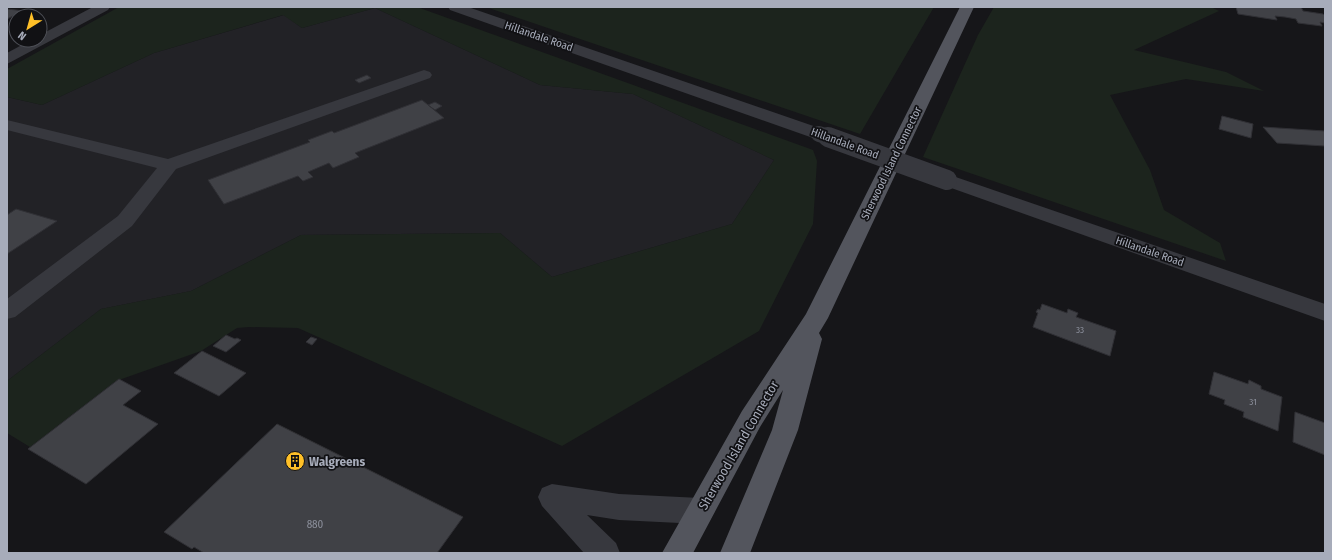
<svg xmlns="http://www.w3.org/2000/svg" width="1332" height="560" font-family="'Fira Sans Condensed',sans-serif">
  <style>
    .built { fill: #222226 }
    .green { fill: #1c241d }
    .building { fill: #404146; stroke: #303035 }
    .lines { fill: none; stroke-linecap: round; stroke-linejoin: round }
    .minor { fill: #37383e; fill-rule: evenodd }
    .major { fill: #53555d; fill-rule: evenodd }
    .minor-bridge-far1 { stroke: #37383e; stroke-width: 16 }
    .minor-bridge { stroke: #37383e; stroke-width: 20 }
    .labels { text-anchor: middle; stroke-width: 3.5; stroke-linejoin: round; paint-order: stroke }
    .number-label { font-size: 9px; fill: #8d919d }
    .street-label { font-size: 11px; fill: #a7acba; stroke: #111114 }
    .near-number-label { font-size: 11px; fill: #8d919d }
    .near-street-label { font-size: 13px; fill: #a7acba; stroke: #111114 }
    .near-poi-label { font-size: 13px; font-weight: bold; fill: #a7acba; stroke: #111114; text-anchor: start }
  </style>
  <rect width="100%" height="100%" fill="#161619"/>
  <path class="built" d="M375,8L540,85L633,94L774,160L732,224L552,277L500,233L301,235L191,291L101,309L7,381V97L42,105L154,53L284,15L302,28Z"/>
  <path class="green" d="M119,7H417L813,150L817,161L813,224L759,331L562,446L298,328L249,327L237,328L201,351L116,381L30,447L7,433V381L101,309L191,291L301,235L500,233L552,277L732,224L774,160L633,94L540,85L375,8L302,28L283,15L154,53L42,105L7,97V69Z
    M486,7H934L860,134Z
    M994,7H1211L1219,11L1134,50L1226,72L1264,91L1186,79L1110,95L1150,170L1164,210L1220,243L1226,261L923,157L978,35Z"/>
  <path class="building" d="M1236,7H1301L1303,11L1323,14L1325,16V23L1320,22L1322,26L1298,23L1296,19L1285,17L1275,16L1277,20L1238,14Z
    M7,9L16,10L23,11L7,19Z
    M367,75L371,78L359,83L355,80Z
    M422,100L444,118L355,153L359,157L333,168L329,163L308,172L313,177L303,181L298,176L224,204L208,180L310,142L308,140L332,131L334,133Z
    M435,102L442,106L435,110L428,105Z
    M1222,116L1253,124L1251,138L1219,129Z
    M1263,127L1325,131V146L1277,143Z
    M16,209L57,221L7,254V215Z
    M1042,304L1067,313L1068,309L1078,313L1076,317L1116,331L1110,356L1033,327L1038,313L1036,312L1038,309L1040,310Z
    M226,335L235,339L237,338L241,340L226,352L213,346Z
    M311,337L317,339L312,345L306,342Z
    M202,351L246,373L219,396L174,373Z
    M1214,372L1248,384L1249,380L1261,386V389L1282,397L1278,431L1243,417L1244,412L1224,404L1225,400L1209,394Z
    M119,379L141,391L123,405L158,424L86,484L28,449Z
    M1295,412L1325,423V455L1293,442Z
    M277,424L463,517L437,553H204L194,547L192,549L164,532Z"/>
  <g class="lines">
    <path class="minor" d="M93,7H110L108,10L7,64V53L31,40H40V35Z
      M448,7H468L825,130L828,134L825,138L819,139L813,138L450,10Z
      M424,70L430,72L432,75L430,78L176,169L132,226L15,317L7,319V299L118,216L157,168L7,130V120L168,159Z
      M947,174L1325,304V321L940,184L938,180L940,176Z
      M552,484L619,494L700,498L710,502L715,511L710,520L700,524L619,520L587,515L616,543L620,553H584L542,506L538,497L542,488Z"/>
    <path class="major" d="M960,7H974L828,318L819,333L822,339L798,430L750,553H720L772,430L783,390L760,427L693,553H662L742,411L806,314Z"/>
    <path class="minor-bridge-far1" d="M819,134L831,138"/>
    <path class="minor-bridge" d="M828,137L947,180"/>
  </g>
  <defs>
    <symbol id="building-disc" viewBox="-11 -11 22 22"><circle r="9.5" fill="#ffc028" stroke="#111114"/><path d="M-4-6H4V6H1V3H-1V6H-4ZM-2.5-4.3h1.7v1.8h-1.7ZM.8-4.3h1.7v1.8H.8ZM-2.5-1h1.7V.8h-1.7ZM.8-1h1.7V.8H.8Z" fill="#111"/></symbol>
  </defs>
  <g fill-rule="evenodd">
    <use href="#building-disc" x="284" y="450" width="22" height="22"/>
  </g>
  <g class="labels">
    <g class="number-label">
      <text x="1080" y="333">33</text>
      <text x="1253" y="405">31</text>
    </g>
    <g class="street-label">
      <text transform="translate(539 36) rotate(19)" y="4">Hillandale Road</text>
      <text transform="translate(845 143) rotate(20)" y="4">Hillandale Road</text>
      <text transform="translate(891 163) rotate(-64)" y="4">Sherwood Island Connector</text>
      <text transform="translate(1150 251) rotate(19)" y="4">Hillandale Road</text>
    </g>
    <g class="near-number-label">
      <text x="315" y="528">880</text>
    </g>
    <g class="near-street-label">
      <text transform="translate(738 445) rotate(-60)" y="5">Sherwood Island Connector</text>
    </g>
    <g class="near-poi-label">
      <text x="309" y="466">Walgreens</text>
    </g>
  </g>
  <rect width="1332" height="560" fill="none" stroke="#a7acba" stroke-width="16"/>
  <g transform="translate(28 28) rotate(217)"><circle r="19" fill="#111114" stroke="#4d4f56"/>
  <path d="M0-3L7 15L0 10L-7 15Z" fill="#ffc028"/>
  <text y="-6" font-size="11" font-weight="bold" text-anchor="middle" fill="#a7acba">N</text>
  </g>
</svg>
